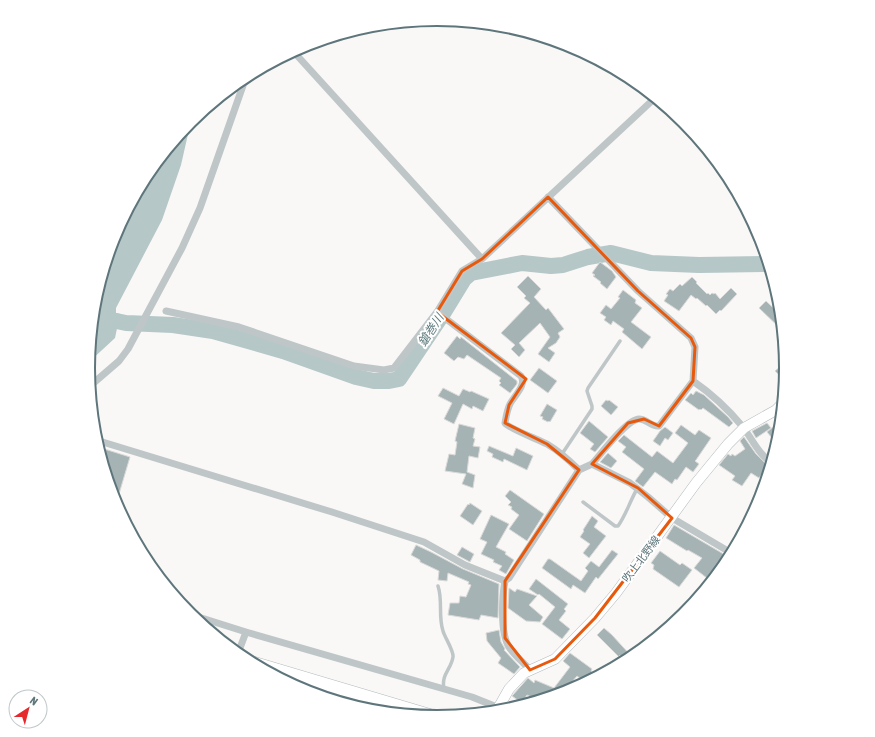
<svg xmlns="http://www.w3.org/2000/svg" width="875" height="737" font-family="'Asap Condensed','Noto Sans JP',sans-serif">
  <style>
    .water { fill: #b5c7c7 }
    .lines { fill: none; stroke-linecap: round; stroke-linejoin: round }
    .river { stroke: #b5c7c7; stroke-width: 16 }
    .building { fill: #a6b3b5; stroke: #dadad8 }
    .secondary-casing { stroke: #b1bbbd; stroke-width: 11 }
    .highway-casing { stroke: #b2b9bb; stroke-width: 15 }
    .lane { stroke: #bfc6c8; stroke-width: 3.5 }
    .street { stroke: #bfc6c8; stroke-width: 7 }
    .secondary { stroke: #fff; stroke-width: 10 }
    .highway { stroke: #fff; stroke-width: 14 }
    .marked { fill: none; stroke: #e8590c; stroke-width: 3; stroke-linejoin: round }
    .labels { text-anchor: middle; stroke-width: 4; stroke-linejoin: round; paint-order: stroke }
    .street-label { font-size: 11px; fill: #5e767b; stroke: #fff }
    .water-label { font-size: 12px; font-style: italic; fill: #5e7b7c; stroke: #fff }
    .rim { fill: none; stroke: #5e767b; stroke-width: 2 }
  </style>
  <rect width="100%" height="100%" fill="#f9f8f6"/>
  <path class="water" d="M191,121L181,165L162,220L116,308V313L120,314L115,338L88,363L95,300L115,235L147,174Z"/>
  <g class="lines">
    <path class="river" d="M97,317L126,323L173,325L213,331L283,351L356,377L374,381H389L399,379L442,315L464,279L471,273L522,263L551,266L563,265L588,257L611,253L651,263L699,265L769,264"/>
  </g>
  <path class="building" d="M600,262L612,271L616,277L607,289L600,283L601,282L593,276L595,275L592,273Z
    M528,276L541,289L534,297L546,310L548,308L564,329L558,333L560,337L556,343L548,348L555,353L549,362L538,354L550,337L540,323L519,343L525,350L519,357L511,349L515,345L501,333L530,303L524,298L526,296L517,287Z
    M692,277L697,282L696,283L707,294L708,293L710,295L712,293L714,294L715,293L720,299L731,288L737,294L721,311L720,310L716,314L707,305L706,306L697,298L696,299L691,295L679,311L664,301L668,295L666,294L670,289L673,291L680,284L682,286Z
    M623,290L636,300L635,303L642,308L631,322L651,337L642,349L622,332L624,329L613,321L611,325L604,320L606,317L600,313L606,305L611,309L620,298L618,297Z
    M766,301L782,316L783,331L759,308Z
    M457,336L460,339L461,337L517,381V384L510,393L499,385L501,383L499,381L501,378L467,355L464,359L458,357L454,361L444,353Z
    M782,365L787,370L786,382L775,371Z
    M539,368L557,381L548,393L530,380Z
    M443,388L459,396L463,389L470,392L471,391L489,399L483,411L473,406L472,409L463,404L454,424L444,419L452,403L438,396Z
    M696,391L704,395L728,417L733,423L729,427L703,408L701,410L700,409L699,410L685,400L691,393L693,395Z
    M606,400L608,401L609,400L618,407L611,415L601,406Z
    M547,404L557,410L550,422L549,421L548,422L542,419L543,417L540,416Z
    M589,421L608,437L595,452L590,449L594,444L580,433Z
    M780,421H782L780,437L773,458L767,453L777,444L767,432Z
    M767,423L771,428L756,438L752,431Z
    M459,424L475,428L473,438L475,439L473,446L480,447L478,458L469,456L467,472L475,475L473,488L462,484L466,474L445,471L449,454L455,455L457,442L455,441Z
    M681,425L695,435L699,430L711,438L696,460L695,461L699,464L693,472L686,467L677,480L675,479L672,484L655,472L643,487L635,481L644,469L622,452L626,447L618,441L624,435L652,457L657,451L673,463L688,443L675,433Z
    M665,427L673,433L668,440L665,438L660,446L653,441L660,431Z
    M744,437L756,454L767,465L765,468L766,469L759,478L751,473L742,486L732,480L735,476L719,465L728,454L731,456L732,454L735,456L745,449L740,441Z
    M489,446L513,456L516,448L533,456L527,470L504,459L503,462L492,457L493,454L487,451Z
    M98,447L130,457L116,504L115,502Z
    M608,453L617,461L611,468L600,462Z
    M510,490L544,514L527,541L509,529L519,515L511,509L512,507L508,505L511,502L505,496Z
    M470,503L482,511L473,525L460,516L468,504L469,505Z
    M491,515L509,524L496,547L506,552L505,554L514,560L506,574L499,570L502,566L493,562L494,560L481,554L487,542L480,539Z
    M592,516L598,521L594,527L606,536L589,558L583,553L590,544L580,537L584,531L583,530Z
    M674,525L727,556L721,564L725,567L712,582L694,568L702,558L688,550L687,551L666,538Z
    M736,534L741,538L735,549L729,546Z
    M416,545L431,552L463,569L499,584L498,618L481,615L479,620L448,615L450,603H459L460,596L466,597L471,585L468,584L469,582L448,573L447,581L438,580L439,571L420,562V560L411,555Z
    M462,547L474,554L470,562L457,555Z
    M612,550L618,554L598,579L596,577L585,593L573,585L571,589L542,568L548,559H550L581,581L588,571L585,568L591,561L599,567Z
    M660,551L680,565L682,563L692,570L679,587L653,569L654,565L651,563Z
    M536,579L568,604L564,609L566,611L559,620L570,629L562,639L542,624L555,607L539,594L538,595L529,589Z
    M509,588L515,592L517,589L537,596L529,605L543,617L540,622L526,621L508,608Z
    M604,628L612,635L633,658L626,662L620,655L619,657L597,635Z
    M499,630L501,642L505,649L504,650L520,667L514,674L498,663L501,658L487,641L486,633Z
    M570,653L592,669L591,671L598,677L586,683L577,676L561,695L540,701L527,695L523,701L520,700L519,701L512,696L528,678L534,683L535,680L554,688L570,667L563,661Z"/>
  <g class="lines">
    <defs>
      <path id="secondary" d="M496,712L509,689L524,673L555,659L595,618L616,593L696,483L728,444L744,428L776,410L784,402"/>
      <path id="highway" d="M251,663L436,718"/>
    </defs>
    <use href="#secondary" class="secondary-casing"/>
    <use href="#highway" class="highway-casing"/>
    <path class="lane" d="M562,454L592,409V406L587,391L588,388L620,341
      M583,502L615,526H618C626,515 630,501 637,489
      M438,586C443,601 438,616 443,631C445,638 454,651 453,657C451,670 441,674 444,689"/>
    <path class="street" d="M293,51L482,259
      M243,84L249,79L255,72
      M548,197L638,291L691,338L695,347L693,381C712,394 728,409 743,427C752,439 759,455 772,463
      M166,311L239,327L354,366L384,370L394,368L437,312L462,271L482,259L656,97
      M437,312L521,376C527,385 514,396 510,404C507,410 506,417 505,423C509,429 538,439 547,444C559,451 569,460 579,470
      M90,386L119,361L128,349L182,248L200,208L246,77
      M776,410L782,416
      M96,440L332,512L424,542L465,565L505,581L509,578L579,470L592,464L630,483L648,497L672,518L733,554
      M592,464C601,454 627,419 639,419C647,419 651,427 659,426L693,381
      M505,581C502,597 500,633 509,647C514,655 523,662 530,670
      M189,614L246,632L472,697L507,711
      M240,648L246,632"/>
    <use href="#secondary" class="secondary"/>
    <use href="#highway" class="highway"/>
  </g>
  <path class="marked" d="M548,197L638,291L691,338L695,347L693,381L659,426L644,419L628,423L592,464L638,488L672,518L595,618L555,659L530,670L505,638V581L579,470L547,444L505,423L509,405L526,379L437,312L462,271L482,259Z"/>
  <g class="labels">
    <g class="street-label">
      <text transform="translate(641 559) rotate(-53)" y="4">吹上北野線</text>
    </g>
    <g class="water-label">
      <text transform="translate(431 330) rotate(-57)" y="4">鎗巻川</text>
    </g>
  </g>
  <path d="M0 0H875V737H0ZM95 368a342 342 0 1 1 684 0a342 342 0 1 1-684 0Z" fill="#fff" fill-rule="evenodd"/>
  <path class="rim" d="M95 368a342 342 0 1 1 684 0a342 342 0 1 1-684 0Z"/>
  <g transform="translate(28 709) rotate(36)"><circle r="19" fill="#ffffff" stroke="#bfc8ca"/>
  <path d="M0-3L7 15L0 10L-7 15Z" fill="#e6292d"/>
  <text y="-6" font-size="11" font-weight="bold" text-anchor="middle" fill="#5e767b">N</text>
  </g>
</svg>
